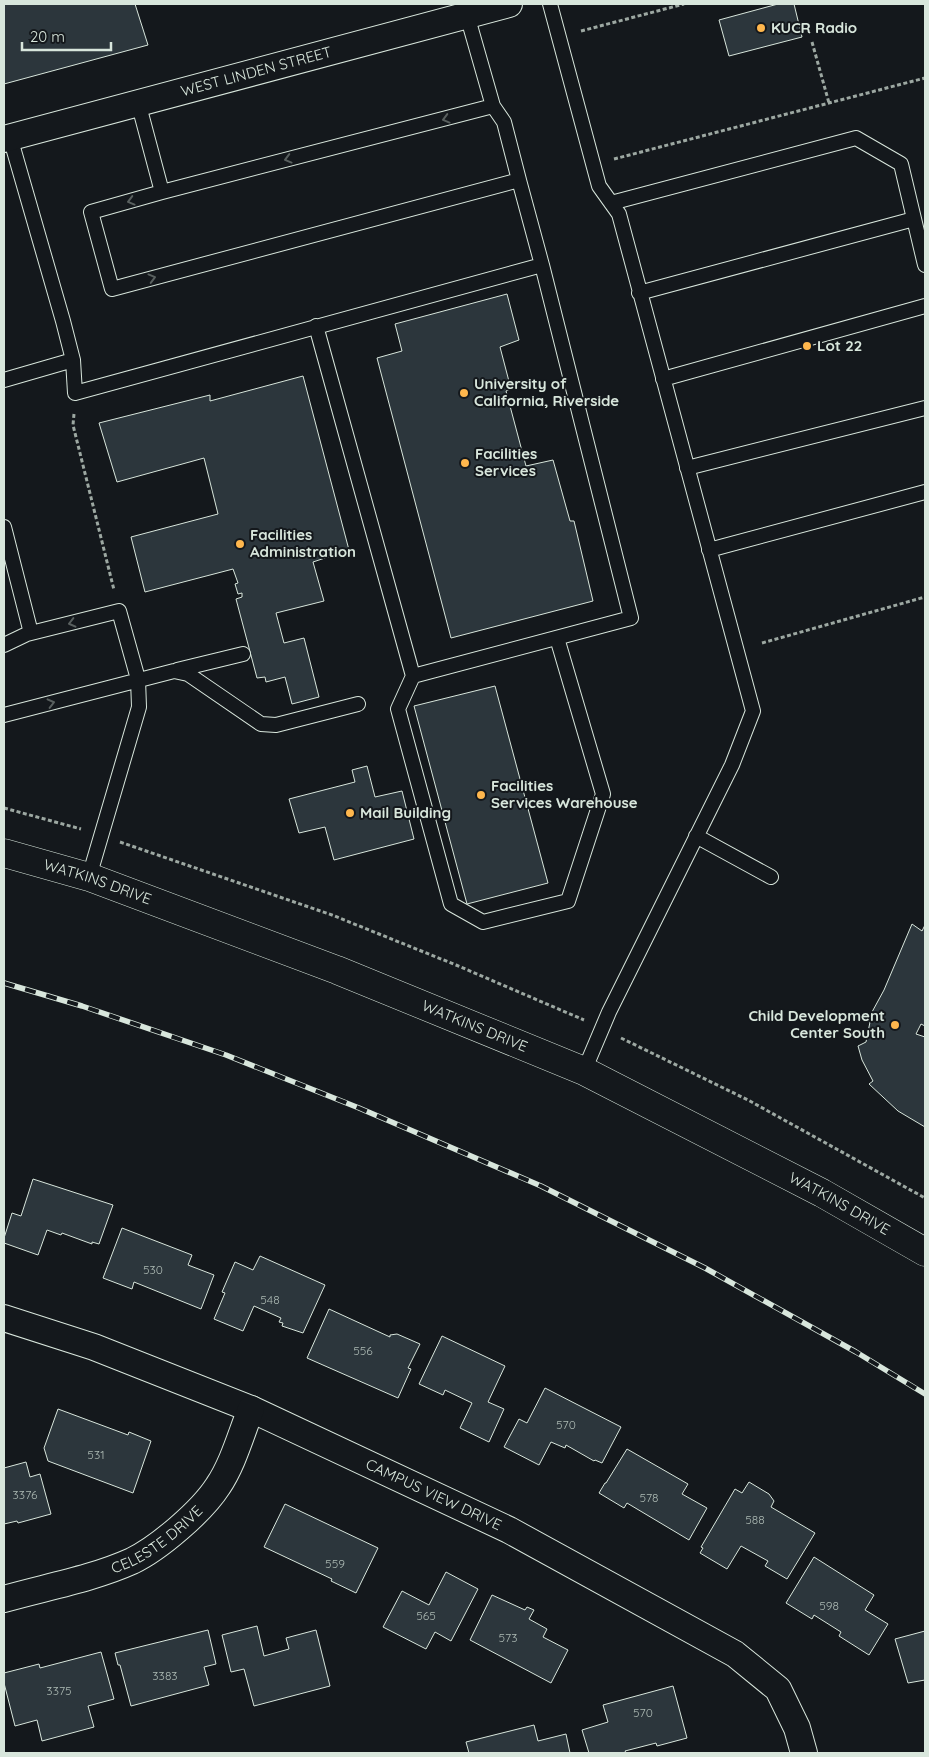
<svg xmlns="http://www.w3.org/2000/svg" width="929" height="1757" font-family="Quicksand,sans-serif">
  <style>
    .building { fill: #2c363c; stroke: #d8e6dc }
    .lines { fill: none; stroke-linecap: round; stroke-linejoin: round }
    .service-casing { stroke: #d8e6dc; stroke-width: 16 }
    .minor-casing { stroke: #d8e6dc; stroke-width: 28 }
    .secondary-casing { stroke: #d8e6dc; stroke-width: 29 }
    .path { stroke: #9da8a2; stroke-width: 3; stroke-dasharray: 4 2.5; stroke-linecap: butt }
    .service { stroke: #14181c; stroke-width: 14 }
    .minor { stroke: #14181c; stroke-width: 26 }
    .secondary { stroke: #14181c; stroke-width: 28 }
    .rail-casing { stroke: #d8e6dc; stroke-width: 5.5 }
    .rail { stroke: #14181c; stroke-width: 4; stroke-dasharray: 11; stroke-linecap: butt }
    .oneway { stroke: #59605f }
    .poi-dot { fill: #ffb74d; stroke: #14181c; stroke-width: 2 }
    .labels { text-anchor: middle; stroke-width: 4; stroke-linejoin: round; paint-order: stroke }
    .number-label { font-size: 12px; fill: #adbab4 }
    .poi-label { font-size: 15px; font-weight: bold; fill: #d8e6dc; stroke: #14181c; text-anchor: start }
    .street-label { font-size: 15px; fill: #d8e6dc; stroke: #14181c }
  </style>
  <rect width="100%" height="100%" fill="#14181c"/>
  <path class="building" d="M4,4H135L148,45L4,84Z
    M778,4H794L802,37L729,56L719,20Z
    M507,294L519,340L500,347L511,389L506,391L526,466L553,460L570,521H574L593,601L451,638L377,358L402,351L395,324Z
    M303,376L349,550L313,562L324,601L276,613L284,643L304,638L319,697L292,704L285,677L266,682L265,677L257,678L236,599L242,597V593L238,594L235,584L238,583L233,569L145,592L131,537L218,514L204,458L117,482L99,423L210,395V401Z
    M495,686L548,883L467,904L414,706Z
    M367,766L375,797L402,791L414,839L334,860L325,827L299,833L289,799L355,782L352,770Z
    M912,924L922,931L925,925V1026L921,1024L916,1034L925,1037V1127L898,1111L869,1084L873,1081L862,1060L858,1046L866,1042L872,1012L884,990Z
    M33,1179L113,1205L99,1244L92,1242V1244L62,1233L61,1235L47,1230L38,1255L4,1243V1238L12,1213L21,1216Z
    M122,1228L192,1255L188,1265L214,1275L201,1309L134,1282L132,1289L103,1278Z
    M260,1256L325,1285L303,1333L282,1326L283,1323L279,1322L281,1318L254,1306L243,1331L214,1319L225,1293L222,1292L235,1262L253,1270Z
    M329,1309L390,1337V1335L397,1334L420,1344L408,1368L411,1369L398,1398L307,1358Z
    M442,1336L505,1366L488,1402L504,1409L489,1442L460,1428L472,1403L445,1390L443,1395L419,1384Z
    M545,1388L621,1427L602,1463L595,1460L594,1461L566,1445L565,1448L551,1442L539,1465L504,1447L519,1419L527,1423Z
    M58,1409L128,1435L129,1432L151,1441L133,1493L48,1461L44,1448Z
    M627,1449L688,1484L682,1494L707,1508L689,1540L627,1503L624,1508L599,1493L605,1483H606Z
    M26,1462L30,1477L40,1474L51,1514L18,1523L17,1521L4,1524V1468Z
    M749,1482L769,1494L774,1501L771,1507L815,1533L787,1579L765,1566L768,1561L741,1546L727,1569L700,1553L703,1548L701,1547L735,1489L742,1493Z
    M285,1504L378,1548L356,1593L331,1581L332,1579L264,1547Z
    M814,1557L874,1595L865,1610L888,1624L869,1655L839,1636L841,1632L814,1615L812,1619L786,1603Z
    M446,1572L478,1589L451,1641L435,1632L426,1649L383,1627L402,1591L429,1605Z
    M492,1595L525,1610L527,1607L534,1610L529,1619L547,1629L543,1637L568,1650L551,1683L470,1640Z
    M257,1626L264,1656L289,1649L286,1638L316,1630L330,1686L254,1706L244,1669L231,1672L222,1635Z
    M208,1630L216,1664L204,1667L209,1685L131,1706L120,1665H118L115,1653Z
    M925,1631V1680L908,1683L895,1639Z
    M101,1652L114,1699L88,1706L94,1727L42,1741L37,1720L15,1726L4,1683V1673L39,1664L40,1668Z
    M673,1686L687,1738L657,1746L656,1743L625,1751L626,1753H589L582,1730L608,1722L603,1705Z
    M534,1725L538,1741L566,1734L570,1753H469L466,1742Z"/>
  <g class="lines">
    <defs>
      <path id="service" d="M550,4L599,186L619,214L753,711L732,765L609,1012L584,1071
        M467,15L493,106L504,122L519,180L112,289L91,212L162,192L493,106
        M138,102L162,192
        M10,137L63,321L73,360L75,393L542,265L519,180
        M611,203L856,138L901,164L925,265
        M639,293L914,219
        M316,326L413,676L631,618L542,265
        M663,379L925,306
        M4,380L73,360
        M687,468L925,408
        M4,527L31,633
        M709,550L925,492
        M4,645L27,634L119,611L138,679L139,707L89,877
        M177,670L243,654
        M413,676L398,709L451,904L483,922L568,901L603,794L557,638
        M4,715L174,671L188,674L261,724L276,725L358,704
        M696,836L771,877"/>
      <g id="minor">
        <path id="s1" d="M4,139L509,4"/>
        <path id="s2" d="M4,1318L94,1347L251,1409L509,1530L735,1654L778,1689L797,1728L804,1753"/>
        <path id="s3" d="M4,1599C46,1587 92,1579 132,1561C159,1548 202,1511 218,1486C233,1464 241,1434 251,1409"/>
      </g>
      <g id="secondary">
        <path id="s4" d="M4,853L89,877L337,970L584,1071L822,1193L925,1252"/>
      </g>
    </defs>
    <use href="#service" class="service-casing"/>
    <use href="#minor" class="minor-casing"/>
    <use href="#secondary" class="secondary-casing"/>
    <path class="path" d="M581,31L684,4
      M812,42L829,103
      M614,159L925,78
      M74,414L73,425L114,590
      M762,643L925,597
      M4,808L81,829
      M120,842L332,915L456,965L584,1020
      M621,1038L748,1100L925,1198"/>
    <use href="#service" class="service"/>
    <use href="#minor" class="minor"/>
    <use href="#secondary" class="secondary"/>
    <defs>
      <path id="rail" d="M4,983L82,1006L226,1055L359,1108L541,1186L705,1268L856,1352L925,1394"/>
    </defs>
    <use href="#rail" class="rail-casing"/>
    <use href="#rail" class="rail"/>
  </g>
  <defs><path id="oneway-chevron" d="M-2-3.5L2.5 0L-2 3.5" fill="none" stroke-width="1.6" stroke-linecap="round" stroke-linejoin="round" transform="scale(1.25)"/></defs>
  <g class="oneway">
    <use href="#oneway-chevron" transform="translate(446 119) rotate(165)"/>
    <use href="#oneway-chevron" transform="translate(288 159) rotate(165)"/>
    <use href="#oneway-chevron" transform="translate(131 201) rotate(165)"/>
    <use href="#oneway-chevron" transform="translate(152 278) rotate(-15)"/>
    <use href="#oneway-chevron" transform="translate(72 623) rotate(166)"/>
    <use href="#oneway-chevron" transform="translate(51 703) rotate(-14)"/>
  </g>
  <g class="poi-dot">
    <circle cx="761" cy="28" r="5"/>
    <circle cx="807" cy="346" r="5"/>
    <circle cx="464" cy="393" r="5"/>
    <circle cx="465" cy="463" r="5"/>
    <circle cx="240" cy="544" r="5"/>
    <circle cx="481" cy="795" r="5"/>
    <circle cx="350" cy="813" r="5"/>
    <circle cx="895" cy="1025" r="5"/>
  </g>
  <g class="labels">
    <g class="number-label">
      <text x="153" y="1274">530</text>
      <text x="270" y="1304">548</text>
      <text x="363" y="1355">556</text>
      <text x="566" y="1429">570</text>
      <text x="96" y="1459">531</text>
      <text x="25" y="1499">3376</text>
      <text x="649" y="1502">578</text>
      <text x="755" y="1524">588</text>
      <text x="335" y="1568">559</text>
      <text x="829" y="1610">598</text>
      <text x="426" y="1620">565</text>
      <text x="508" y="1642">573</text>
      <text x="165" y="1680">3383</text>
      <text x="59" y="1695">3375</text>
      <text x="643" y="1717">570</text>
    </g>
    <g class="poi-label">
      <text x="771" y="33">KUCR Radio</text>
      <text x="817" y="351">Lot 22</text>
      <text x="474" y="389">University of<tspan x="474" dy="17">California, Riverside</tspan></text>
      <text x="475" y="459">Facilities<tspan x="475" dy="17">Services</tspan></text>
      <text x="250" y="540">Facilities<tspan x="250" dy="17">Administration</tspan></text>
      <text x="491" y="791">Facilities<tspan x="491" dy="17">Services Warehouse</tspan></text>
      <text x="360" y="818">Mail Building</text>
      <text x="885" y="1021" text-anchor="end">Child Development<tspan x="885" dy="17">Center South</tspan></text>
    </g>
    <g class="street-label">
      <text dy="5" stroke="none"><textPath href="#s1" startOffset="261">WEST LINDEN STREET</textPath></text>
      <text dy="5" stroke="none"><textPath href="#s4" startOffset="98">WATKINS DRIVE</textPath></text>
      <text dy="5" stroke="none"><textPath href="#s4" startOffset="502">WATKINS DRIVE</textPath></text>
      <text dy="5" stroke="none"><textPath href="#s4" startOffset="908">WATKINS DRIVE</textPath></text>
      <text dy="5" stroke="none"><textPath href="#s2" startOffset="465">CAMPUS VIEW DRIVE</textPath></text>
      <text dy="5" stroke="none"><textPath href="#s3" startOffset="166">CELESTE DRIVE</textPath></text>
    </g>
  </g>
  <rect width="929" height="1757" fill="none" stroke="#d8e6dc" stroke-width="10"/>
  <path d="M22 42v8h89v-8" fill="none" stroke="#d8e6dc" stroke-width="2.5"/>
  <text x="30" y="42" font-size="15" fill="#d8e6dc" stroke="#14181c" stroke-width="4" paint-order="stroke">20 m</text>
</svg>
